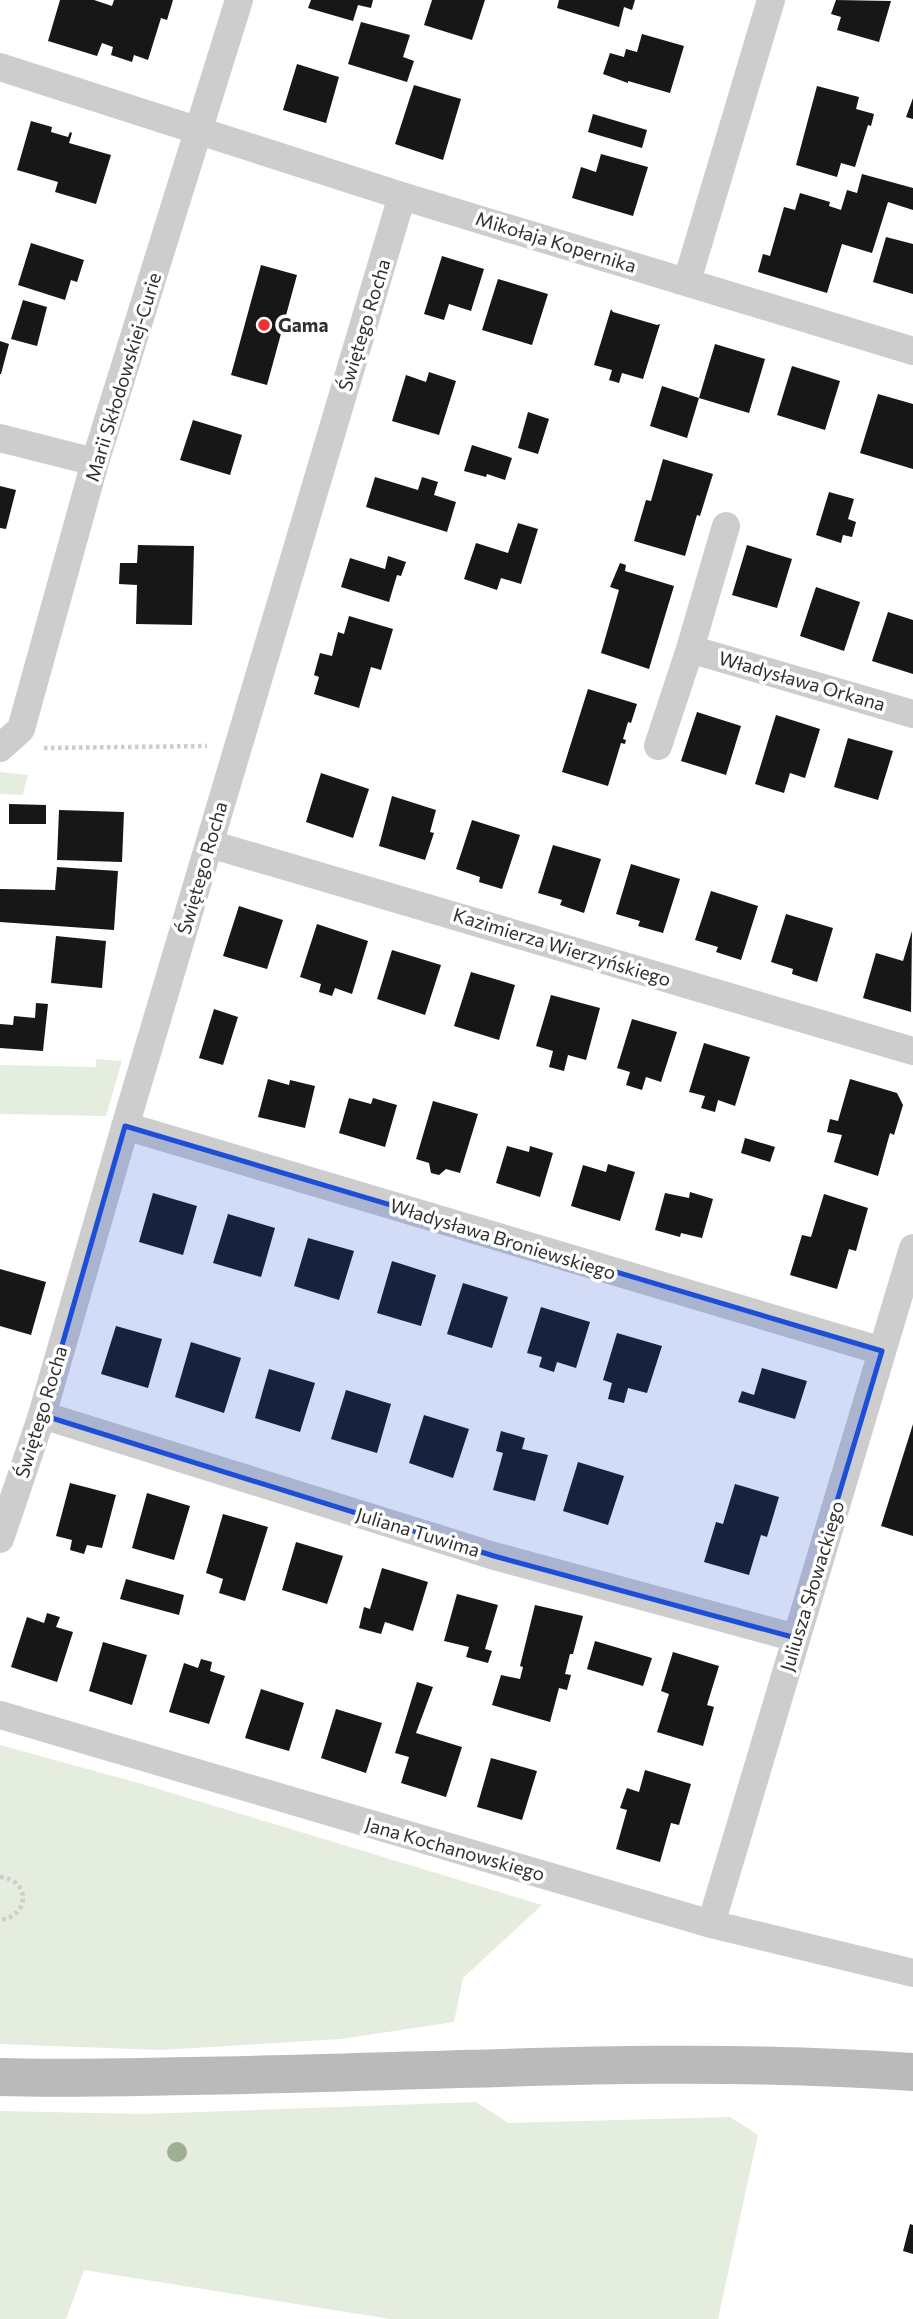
<svg xmlns="http://www.w3.org/2000/svg" width="913" height="2319" font-family="Commissioner,sans-serif">
  <style>
    .green { fill: #e5edde }
    .building { fill: #171717 }
    .lines { fill: none; stroke-linecap: round; stroke-linejoin: round }
    .path { stroke: #cdcdcd; stroke-width: 4.5; stroke-dasharray: 3.5 3.5; stroke-linecap: butt }
    .street { stroke: #cdcdcd; stroke-width: 28 }
    .secondary { stroke: #bababa; stroke-width: 38 }
    .tree { fill: #9eaf93 }
    .marked { fill: #1d4ed8; fill-opacity: 0.2; stroke: #1d4ed8; stroke-width: 5; stroke-linejoin: round }
    .poi-dot { fill: #eb332e; stroke: #fff; stroke-width: 2.5 }
    .labels { text-anchor: middle; stroke-width: 7; stroke-linejoin: round; paint-order: stroke }
    .street-label { font-size: 19px; fill: #303030; stroke: #fff }
    .poi-label { font-size: 19px; font-weight: bold; fill: #303030; stroke: #fff; text-anchor: start }
  </style>
  <rect width="100%" height="100%" fill="#fff"/>
  <path class="green" d="M0,772L28,775L23,795L0,794Z
    M96,1059L122,1061L106,1116L0,1114V1065L96,1067Z
    M0,1745L142,1784L542,1905L463,1978L454,2022L341,2039L160,2050L0,2044Z
    M476,2102L508,2123L730,2117L758,2135L718,2319H390L84,2270L66,2319H0V2111L145,2114Z"/>
  <path class="building" d="M60,0H94L112,6L114,0H173L167,20L161,18L148,60L134,55L132,62L111,55L113,47L102,43L97,56L48,41Z
    M311,0H373L371,8L358,5L353,21L308,8Z
    M432,0H485L472,40L424,25Z
    M559,0H635L632,10L624,7L619,27L557,8Z
    M836,0L891,1L879,42L837,30L841,17L831,14Z
    M361,22L410,35L403,57L414,61L407,82L348,64Z
    M642,34L684,46L670,93L628,81V83L603,74L610,53L624,57L626,49L637,52Z
    M297,64L339,77L326,123L283,110Z
    M414,85L461,99L443,160L395,144Z
    M817,86L859,97L856,109L874,114L871,126L868,125L855,167L841,163L837,177L796,165Z
    M913,98V119L906,117Z
    M593,114L647,130L642,148L588,132Z
    M31,121L52,127L51,132L68,137L70,132L72,133L69,143L111,155L96,204L55,192L58,182L17,170Z
    M601,154L648,167L633,216L572,198L581,167L596,172Z
    M862,174L913,188V210L888,202L872,253L842,244L827,293L758,272L763,254L770,256L784,207L795,210L800,193L830,202L829,206L841,210L847,190L857,193Z
    M886,237L913,244V294L873,282Z
    M31,243L84,260L77,282L71,280L65,300L18,285Z
    M442,256L484,269L471,311L449,304L444,320L424,314Z
    M261,265L297,275L267,385L231,375Z
    M498,279L548,294L532,345L482,330Z
    M23,300L47,307L37,346L11,339Z
    M611,309L613,312L657,325L660,324L643,379L622,373L619,383L609,380L612,370L594,365Z
    M0,341L9,344L1,374H0Z
    M715,344L765,359L749,413L699,398Z
    M792,366L840,381L825,430L777,415Z
    M429,372L456,381L439,435L392,421L406,375L426,382Z
    M662,386L699,398L687,438L650,426Z
    M878,394L913,404V469L860,453Z
    M528,412L549,419L538,454L518,448Z
    M193,420L242,435L230,475L180,460Z
    M472,445L512,458L505,480L487,474L486,477L464,471Z
    M663,459L713,474L700,516L697,515L685,556L634,541L646,500L651,501Z
    M375,477L418,490L422,477L438,482L434,495L456,502L447,532L366,507Z
    M0,486L16,490L6,529L0,528Z
    M829,492L854,499L848,519L856,522L852,537L843,535L841,543L816,535Z
    M518,523L538,529L521,584L501,578L497,590L464,579L476,543L508,553Z
    M138,545L194,546L192,625L136,624L137,585L119,584L120,563H137Z
    M747,545L792,559L777,608L732,595Z
    M388,556L406,562L401,576L397,575L389,602L341,587L350,558L385,569Z
    M620,563L626,565L625,571L674,586L649,669L601,653L619,590L610,587Z
    M816,587L860,602L844,651L800,636Z
    M888,612L913,620V674L872,661Z
    M349,616L393,629L381,670L371,667L359,708L314,694L319,677L314,675L320,653L332,656L338,632L344,634Z
    M588,689L637,704L631,723L628,722L623,739L626,740L625,744L621,743L608,786L562,772Z
    M697,712L741,726L726,775L681,761Z
    M776,715L820,729L805,778L790,773L784,793L755,784Z
    M848,738L893,751L878,800L834,787Z
    M321,773L369,789L353,838L306,822Z
    M392,796L436,810L430,832L434,833L425,860L379,846Z
    M9,804L46,805V824H9Z
    M59,810L124,812L122,862L57,860Z
    M472,820L520,835L502,889L479,882L480,877L456,869Z
    M553,845L601,859L584,913L560,905L562,900L538,893Z
    M631,864L680,879L663,933L638,926L640,921L616,914Z
    M57,867L118,871L114,930L0,922V889L55,890Z
    M711,891L758,906L741,960L716,952L718,947L695,940Z
    M239,906L283,920L267,969L223,956Z
    M786,914L833,928L817,982L792,974L793,969L771,962Z
    M317,924L368,941L352,994L335,988L332,996L319,992L321,984L300,977Z
    M912,931L911,1012L863,998L876,953L903,961Z
    M56,936L106,941L102,988L51,983Z
    M392,950L441,965L425,1015L377,999Z
    M471,972L515,985L499,1040L454,1026Z
    M551,995L600,1008L586,1060L568,1055L564,1071L549,1067L553,1051L536,1046Z
    M36,1003L48,1004L43,1051L0,1048V1024L13,1025L14,1016L35,1018Z
    M214,1009L238,1017L223,1065L199,1058Z
    M632,1019L677,1032L661,1082L646,1077L642,1090L626,1085L630,1072L617,1068Z
    M704,1043L750,1057L735,1106L718,1100L715,1112L701,1108L705,1096L689,1092Z
    M268,1079L289,1085L290,1080L315,1086L305,1128L258,1117Z
    M850,1079L897,1093L903,1105L894,1135L890,1133L878,1176L834,1162L842,1135L827,1132L830,1119L838,1121Z
    M349,1098L371,1104L373,1098L397,1105L385,1147L339,1133Z
    M433,1101L478,1114L460,1173L446,1169L439,1175L431,1173L429,1163L416,1159Z
    M745,1138L775,1147L770,1162L741,1153Z
    M507,1146L529,1152L530,1146L553,1153L540,1197L496,1183Z
    M608,1164L635,1172L620,1221L571,1206L583,1165L606,1172Z
    M690,1192L713,1199L702,1238L681,1233L680,1237L655,1230L665,1193L689,1198Z
    M153,1193L197,1206L183,1255L139,1242Z
    M824,1194L868,1208L856,1251L849,1249L837,1289L790,1275L802,1235L811,1237Z
    M228,1214L275,1228L261,1277L213,1263Z
    M308,1238L354,1251L339,1300L294,1286Z
    M392,1261L436,1275L421,1326L377,1313Z
    M0,1269L46,1282L31,1335L0,1326Z
    M463,1283L508,1297L492,1348L447,1334Z
    M541,1307L590,1322L576,1368L557,1362L554,1372L539,1367L542,1357L527,1353Z
    M116,1326L162,1339L148,1388L101,1374Z
    M617,1333L662,1346L647,1393L628,1388L624,1403L608,1399L612,1383L603,1380Z
    M191,1342L241,1358L224,1413L175,1397Z
    M762,1368L807,1381L795,1419L738,1402L742,1391L754,1395Z
    M269,1369L315,1383L300,1432L255,1418Z
    M346,1390L391,1404L377,1453L331,1439Z
    M424,1415L469,1429L453,1478L409,1463Z
    M913,1424V1536L881,1526Z
    M501,1431L525,1438L522,1449L548,1455L535,1501L493,1490L503,1453L496,1451Z
    M578,1462L624,1476L608,1525L563,1511Z
    M70,1483L116,1495L102,1548L87,1545L84,1554L70,1550L72,1540L56,1536Z
    M735,1484L779,1497L767,1537L761,1535L749,1575L704,1562L716,1522L723,1524Z
    M147,1493L190,1506L174,1560L132,1548Z
    M223,1514L268,1527L245,1601L219,1593L223,1579L206,1573Z
    M296,1542L343,1556L327,1604L282,1590Z
    M382,1568L428,1582L413,1631L385,1622L381,1634L359,1628L364,1607L370,1609Z
    M126,1579L184,1595L179,1615L120,1599Z
    M457,1594L498,1605L485,1649L492,1651L488,1663L466,1657L469,1647L444,1641Z
    M535,1605L583,1616L573,1654H570L565,1674L571,1675L567,1690L559,1688L550,1722L492,1705L501,1675L520,1679L523,1667L520,1666Z
    M47,1613L60,1617L56,1627L73,1632L57,1682L11,1667L27,1617L44,1623Z
    M595,1641L652,1658L643,1686L587,1669Z
    M103,1642L147,1655L132,1705L89,1691Z
    M673,1652L719,1666L707,1705L714,1707L703,1746L657,1732L669,1694L661,1691Z
    M201,1659L212,1662L210,1671L225,1676L209,1724L169,1712L184,1663L198,1668Z
    M417,1682L433,1687L416,1733L462,1747L446,1797L401,1783L409,1757L395,1753Z
    M261,1689L304,1703L289,1751L245,1738Z
    M336,1709L382,1723L366,1773L321,1758Z
    M491,1758L537,1771L522,1820L477,1807Z
    M645,1770L691,1784L679,1825L671,1823L660,1862L616,1849L627,1810L620,1808L627,1788L639,1792Z
    M910,2224L913,2225V2254L903,2251Z"/>
  <g class="lines">
    <path class="path" d="M44,748L207,746
      M0,1877C31,1880 30,1916 0,1920"/>
    <path class="street" d="M0,67L402,196L913,351
      M687,281L771,0
      M0,438L95,462
      M726,526L690,649L913,714
      M658,746L690,649
      M0,748L21,729L95,462L239,0
      M210,844L913,1051
      M125,1126L882,1351
      M42,1415L494,1556L796,1638
      M0,1539L42,1415L130,1110L402,196
      M0,1715L711,1924L913,1973
      M711,1924L913,1248"/>
    <path class="secondary" d="M0,2077C64,2079 127,2077 191,2076C431,2073 673,2055 913,2072"/>
  </g>
  <circle class="tree" cx="177" cy="2152" r="10"/>
  <path class="marked" d="M125,1126L882,1351L796,1638L494,1556L42,1415Z"/>
  <circle class="poi-dot" cx="264" cy="325" r="7"/>
  <g class="labels">
    <g class="street-label">
      <text transform="translate(556 242) rotate(17)" y="7">Mikołaja Kopernika</text>
      <text transform="translate(364 325) rotate(-73)" y="7">Świętego Rocha</text>
      <text transform="translate(123 377) rotate(-73)" y="7">Marii Skłodowskiej-Curie</text>
      <text transform="translate(802 681) rotate(16)" y="7">Władysława Orkana</text>
      <text transform="translate(202 868) rotate(-74)" y="7">Świętego Rocha</text>
      <text transform="translate(562 947) rotate(17)" y="7">Kazimierza Wierzyńskiego</text>
      <text transform="translate(503 1239) rotate(17)" y="7">Władysława Broniewskiego</text>
      <text transform="translate(41 1412) rotate(-73)" y="7">Świętego Rocha</text>
      <text transform="translate(418 1532) rotate(17)" y="7">Juliana Tuwima</text>
      <text transform="translate(812 1586) rotate(-73)" y="7">Juliusza Słowackiego</text>
      <text transform="translate(455 1849) rotate(16)" y="7">Jana Kochanowskiego</text>
    </g>
    <g class="poi-label">
      <text x="278" y="332">Gama</text>
    </g>
  </g>
</svg>
